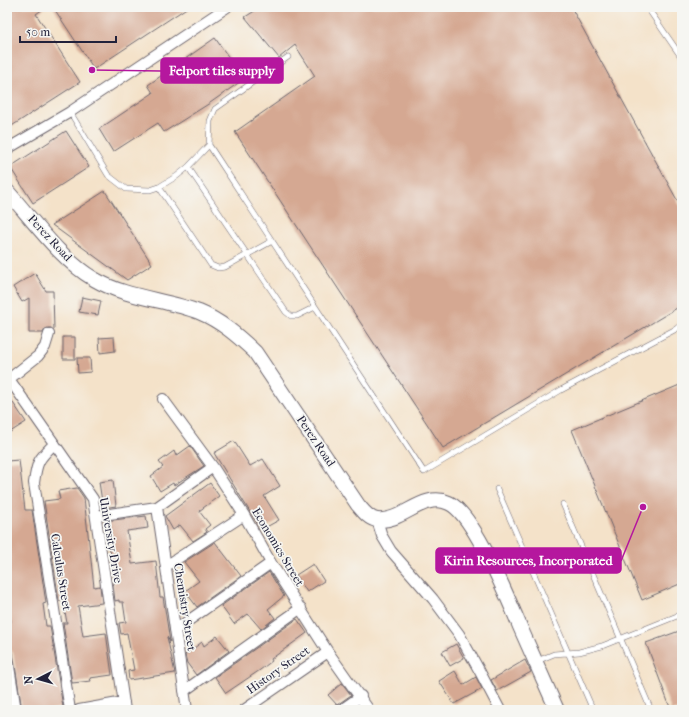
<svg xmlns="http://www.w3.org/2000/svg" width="689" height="717" font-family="'IM FELL French Canon',serif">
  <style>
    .building { fill: #d5a892 }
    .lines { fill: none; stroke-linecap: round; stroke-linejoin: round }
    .lane-casing { stroke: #6c656d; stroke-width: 6 }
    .street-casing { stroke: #6c656d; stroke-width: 12 }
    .secondary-casing { stroke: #6c656d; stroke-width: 16 }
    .lane { stroke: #fff; stroke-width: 5 }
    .street { stroke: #fff; stroke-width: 10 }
    .secondary { stroke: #fff; stroke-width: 14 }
    .labels { text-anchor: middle; stroke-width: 3.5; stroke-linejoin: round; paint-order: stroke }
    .street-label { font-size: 12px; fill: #22223b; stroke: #f6f6f2 }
    .leader { fill: none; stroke: #b5179e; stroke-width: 1.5 }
    .callout-dot { fill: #b5179e; stroke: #f6f6f2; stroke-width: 1.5 }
    .callout { fill: #b5179e; stroke: #b5179e; stroke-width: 1.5 }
    .callout-label { font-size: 13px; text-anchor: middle; font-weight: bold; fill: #fff }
  </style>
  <rect width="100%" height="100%" fill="#f6f6f2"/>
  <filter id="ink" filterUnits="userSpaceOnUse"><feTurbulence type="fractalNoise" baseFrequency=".025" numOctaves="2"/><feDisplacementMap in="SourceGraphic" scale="8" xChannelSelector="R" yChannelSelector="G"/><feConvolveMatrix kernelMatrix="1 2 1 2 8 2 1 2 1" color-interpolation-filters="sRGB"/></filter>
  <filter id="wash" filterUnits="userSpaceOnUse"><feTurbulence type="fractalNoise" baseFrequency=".012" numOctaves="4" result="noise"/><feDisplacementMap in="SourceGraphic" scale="16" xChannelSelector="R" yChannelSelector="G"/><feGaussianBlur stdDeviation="0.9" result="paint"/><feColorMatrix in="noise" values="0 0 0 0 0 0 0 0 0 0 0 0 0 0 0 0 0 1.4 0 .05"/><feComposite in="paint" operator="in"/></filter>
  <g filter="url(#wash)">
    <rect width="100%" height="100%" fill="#f4e2c9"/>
    <g id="blocks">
      <path class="building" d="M7,7H46L36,14L80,82L7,129Z
        M53,7H188L94,69Z
        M261,7H571L682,209V305L443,448L235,132L315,76L295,45L279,58L245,17Z
        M215,38L244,79L210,103L164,132L158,123L113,152L99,129L153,93L148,85Z
        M66,131L89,167L33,203L10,167Z
        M105,191L152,264L127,280L52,225Z
        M35,273L46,291H53L54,330L51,328H48L45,329L43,333H29V298L22,302L13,287Z
        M82,297L101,301L98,315L79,312Z
        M63,337H75V359H63Z
        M114,337L115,351L100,353L99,338Z
        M77,358H90L91,372L78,373Z
        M682,384V583L642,600L572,430Z
        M7,394L26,422L7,434Z
        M234,441L250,466L263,459L280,486L264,496L279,520L261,530L214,453Z
        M190,446L204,466L174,485L173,483L160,491L151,476L163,467L159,462L174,451L176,456Z
        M19,460L25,510H32L46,603L43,604L46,626H50L63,707L49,710H22L13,653L9,648L7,635V623L11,622L7,597V461Z
        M113,480L116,506L103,508L99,482Z
        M210,483L219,496L199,511L210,525L205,529L207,532L193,541L180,525L173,530L165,516Z
        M77,488L84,498L94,587L100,586L102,603L78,606L83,636L106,633L112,675L90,678L91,681L72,683L63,623H67L63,601H59L44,501L60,499L58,491Z
        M146,516L148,528L127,531L132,564L156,561L160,597H163L170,642L167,637L175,673L129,680L128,671L134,670L127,633L121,634L119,623L126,622L123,602H119V600L115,601L113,585L114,584L113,567L105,521Z
        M215,542L241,576L197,607L185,591L199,581L184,562Z
        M313,564L324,581L307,592L296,575Z
        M269,572L284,596L268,609L275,618L261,629L248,614L234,624L221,606Z
        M297,619L307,633L271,659L272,661L260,670L226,693L215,677Z
        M682,630V710H671L646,643Z
        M217,636L229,651L196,675L187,663L185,655L202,642L204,646Z
        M456,644L464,658L450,666L442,652Z
        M525,660L531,672L497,691L491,680Z
        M455,671L463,685L476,677L482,689L454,704L439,681Z
        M342,683L351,695L337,705L328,695Z"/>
    </g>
  </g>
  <g filter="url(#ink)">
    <use href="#blocks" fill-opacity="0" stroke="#6c656d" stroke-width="1"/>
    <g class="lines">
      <defs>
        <path id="lane" d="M647,7L682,58
          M70,112L108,175L126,189L150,190L159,187L177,176L188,167L209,145L210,121L215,109L288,57
          M209,145L424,472L561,390L676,329L682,324
          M188,167L286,312L291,316H297L315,307
          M159,187L211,265L218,268L225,267L272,241
          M497,489L593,710
          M563,504L651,710
          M537,661L554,654L579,652L602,646L682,614"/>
        <path id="street" d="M7,149L70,112L227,7
          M7,376L93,499L125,710
          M9,379L38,356L45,347L49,334
          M163,399L213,467L244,515L271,563L328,652L369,710
          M54,444C39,459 37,460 34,483L70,710
          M157,507L187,710
          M96,516L157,507L213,467
          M377,520L382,536L391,551L433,599L459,634L479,670L500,710
          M166,566L244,515
          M175,630L271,563
          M7,654L16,710
          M184,691L301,608
          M79,710L124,702
          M244,710L328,652
          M341,710L361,696"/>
        <path id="secondary" d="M7,191C33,220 61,260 94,279C126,298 165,299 199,312C221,321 238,336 255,352L358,505C363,511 369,519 377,520C402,523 423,491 449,503C474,514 510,603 521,629C533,656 545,683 557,710"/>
      </defs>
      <use href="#lane" class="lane-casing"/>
      <use href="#street" class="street-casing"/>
      <use href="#secondary" class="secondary-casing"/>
      <use href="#lane" class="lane"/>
      <use href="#street" class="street"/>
      <use href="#secondary" class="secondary"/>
    </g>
  </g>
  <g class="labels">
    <g class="street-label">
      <text transform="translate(50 238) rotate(47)" y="4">Perez Road</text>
      <text transform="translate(316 441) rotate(56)" y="4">Perez Road</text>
      <text transform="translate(111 540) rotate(80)" y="4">University Drive</text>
      <text transform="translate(278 547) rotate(59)" y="4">Economics Street</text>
      <text transform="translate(61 572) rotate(81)" y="4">Calculus Street</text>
      <text transform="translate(185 607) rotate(81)" y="4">Chemistry Street</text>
      <text transform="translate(278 670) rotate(-35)" y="4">History Street</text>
    </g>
  </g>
  <path class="leader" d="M92 70L161 71M643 507L621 561"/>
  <g class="callout-dot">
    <circle cx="92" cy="70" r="4"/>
    <circle cx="643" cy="507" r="4"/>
  </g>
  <g class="callout">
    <rect x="161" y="58" width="122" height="25" rx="4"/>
    <rect x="436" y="548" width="185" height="25" rx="4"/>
  </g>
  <g class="callout-label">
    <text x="222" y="75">Felport tiles supply</text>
    <text x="528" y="565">Kirin Resources, Incorporated</text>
  </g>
  <rect width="689" height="717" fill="none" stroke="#f6f6f2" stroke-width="24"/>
  <g transform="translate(38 679) rotate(264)" stroke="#f6f6f2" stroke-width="3" paint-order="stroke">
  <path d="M0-3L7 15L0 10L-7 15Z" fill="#22223b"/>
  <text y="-6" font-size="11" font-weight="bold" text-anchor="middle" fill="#22223b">N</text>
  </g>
  <path d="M20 36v6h96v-6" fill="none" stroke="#22223b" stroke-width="2"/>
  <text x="26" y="36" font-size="12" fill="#22223b" stroke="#f6f6f2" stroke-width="3" paint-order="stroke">50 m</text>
</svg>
